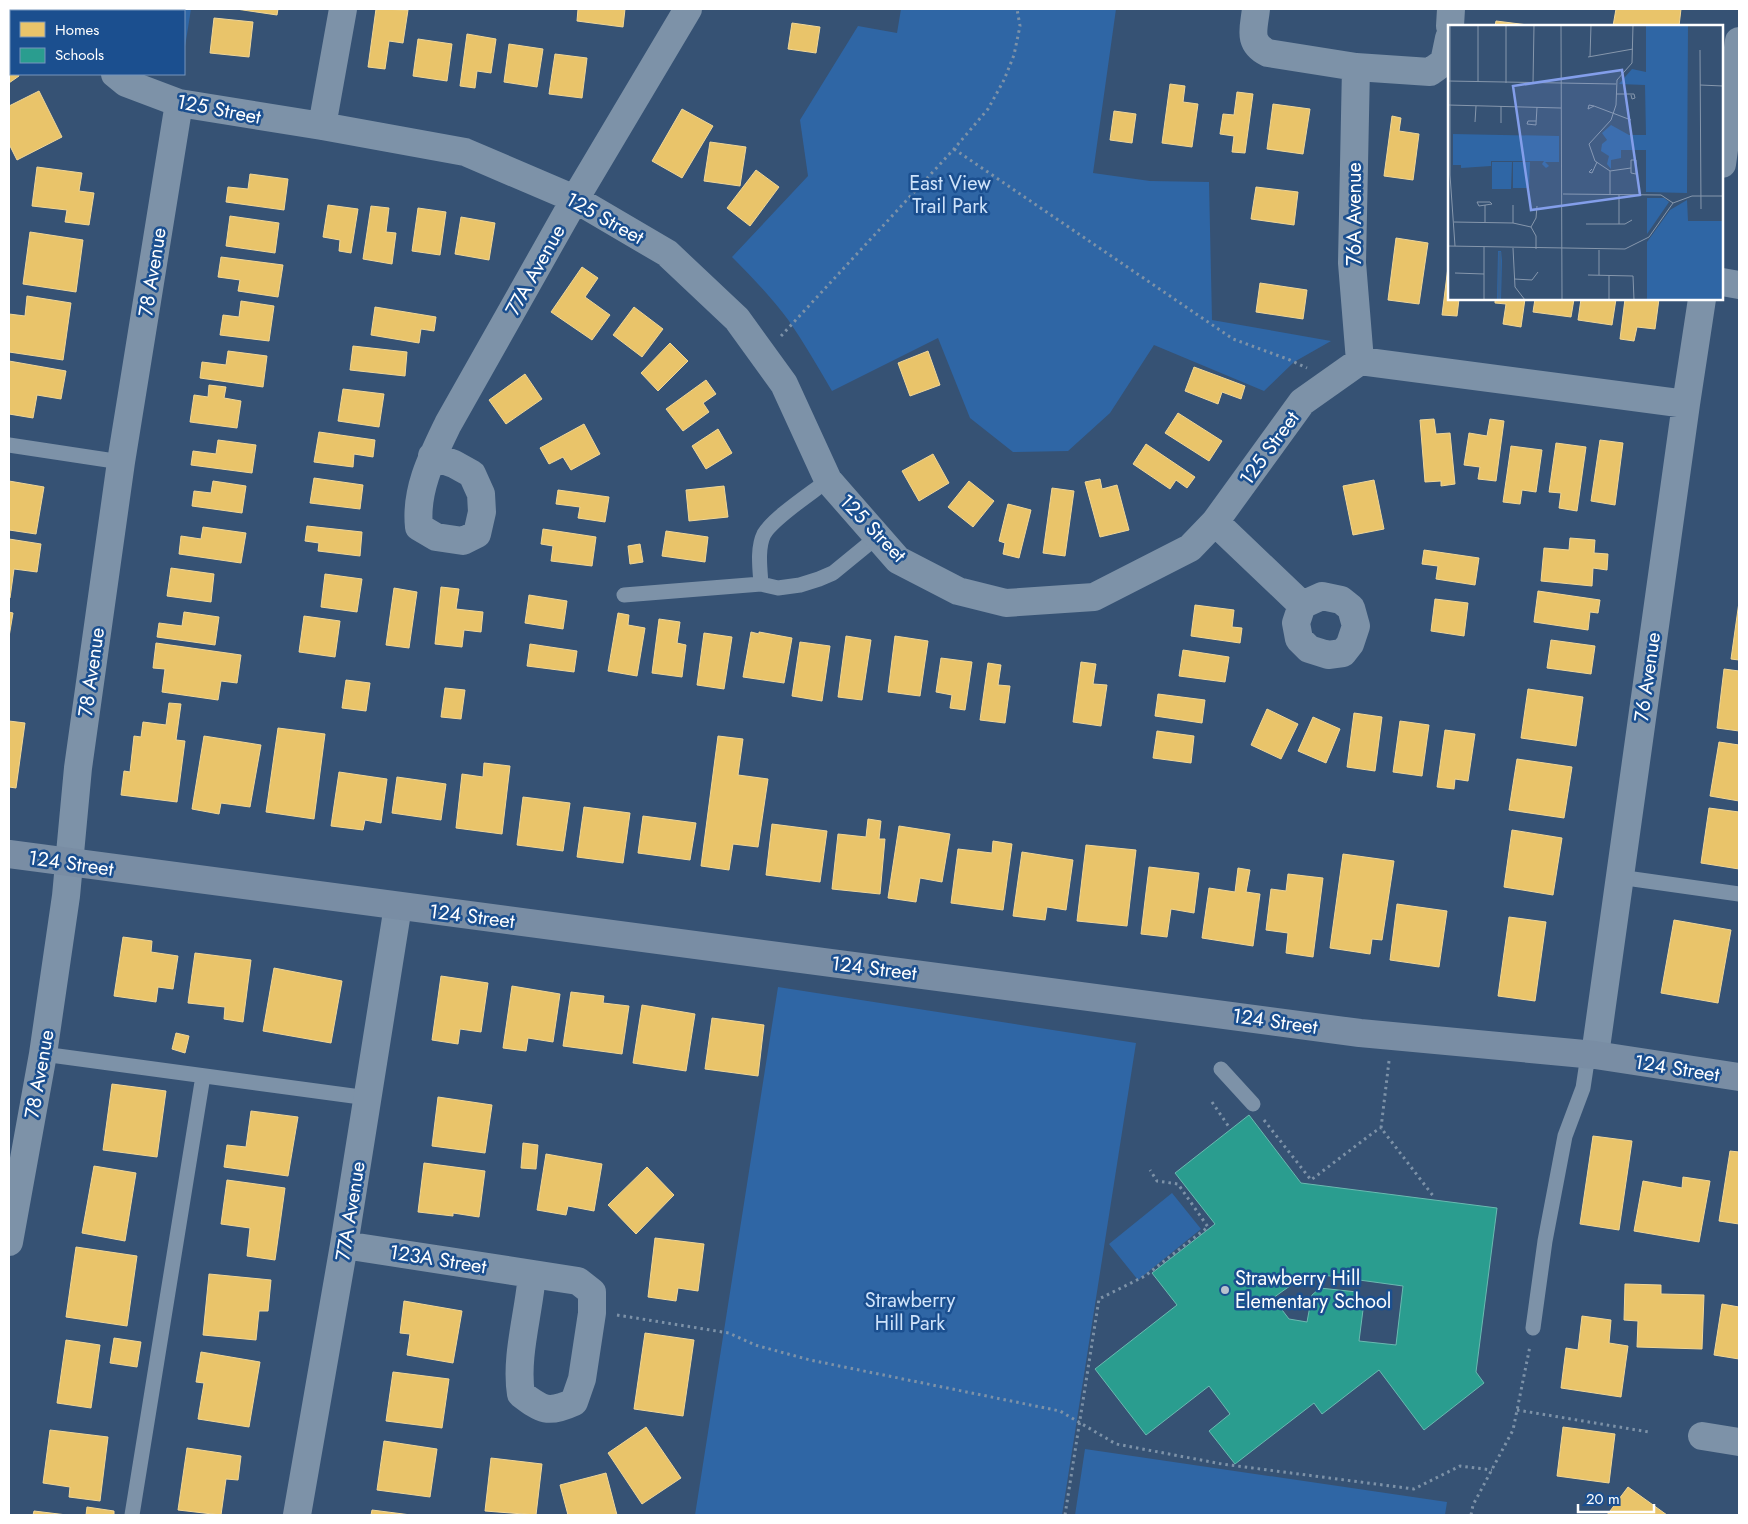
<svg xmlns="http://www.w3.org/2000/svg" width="1748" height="1524" font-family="Jost,sans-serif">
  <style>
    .green { fill: #2f66a5 }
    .homes { fill: #e9c46a; stroke: #f0d697 }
    .schools { fill: #2a9d8f; stroke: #6abab1; fill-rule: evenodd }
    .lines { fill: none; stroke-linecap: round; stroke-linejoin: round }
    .path { stroke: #7d92a8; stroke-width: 3; stroke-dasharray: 2.5 4; stroke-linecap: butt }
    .lane { stroke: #7d92a8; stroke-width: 15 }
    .street { stroke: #7d92a8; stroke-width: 28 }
    .secondary { stroke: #798da4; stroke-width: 28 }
    .poi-dot { fill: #b9c2ce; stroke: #1b4f8f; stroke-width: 2 }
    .labels { text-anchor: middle; stroke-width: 5; stroke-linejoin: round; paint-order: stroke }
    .street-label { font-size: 20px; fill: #fff; stroke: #1b4f8f }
    .park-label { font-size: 20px; fill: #cfe3fa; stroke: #1b4f8f }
    .poi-label { font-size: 20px; fill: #fff; stroke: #1b4f8f; text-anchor: start }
    .inset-river { fill: none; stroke: #3b618d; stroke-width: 2.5 }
    .inset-road { fill: none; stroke: #8697ac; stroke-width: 1 }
    .view { fill: #839eea; fill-opacity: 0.15; stroke: #839eea; stroke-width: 2.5 }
    .inset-edge { fill: none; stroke: #fff; stroke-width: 2.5 }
  </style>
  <rect width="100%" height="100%" fill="#365274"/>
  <path class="green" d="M99,9H191L184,53V11H101Z
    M901,9H1116L1093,173L1150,181L1209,182L1212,320L1331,341L1294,362L1264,391L1154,345L1110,413L1068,451L1013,452L970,418L938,338L832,391C818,367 804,343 789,321C772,298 752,277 732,257L808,176L800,120L858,26L897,33Z
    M778,987L1136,1043L1062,1515H695Z
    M1172,1193L1201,1229L1138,1280L1109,1244Z
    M1085,1449L1447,1502L1445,1515H1075Z"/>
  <path class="homes" d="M236,9H278L277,15Z
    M376,9L408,10L403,43L389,41L385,69L368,67Z
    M578,9H625L623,27L577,21Z
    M1616,9H1681L1679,26H1613Z
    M214,18L253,22L249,57L210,53Z
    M1496,21L1536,26H1495Z
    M792,23L820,27L816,53L788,49Z
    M467,34L496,39L491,73L477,71L475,88L460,86Z
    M418,39L452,44L447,81L413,76Z
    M509,44L543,49L537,87L504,82Z
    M555,54L587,58L582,98L549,94Z
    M9,60L11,64V74H18L19,76L9,83Z
    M1170,84L1185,86L1183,102L1198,104L1192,147L1162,143Z
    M39,91L62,137L17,160L9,144V106Z
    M1237,92L1253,94L1245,153L1232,152L1234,136L1220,134L1223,114L1234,115Z
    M1273,104L1310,109L1303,154L1267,149Z
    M682,109L713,126L682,178L652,161Z
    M1114,111L1136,114L1132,143L1110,140Z
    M1392,116L1401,118L1399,131L1419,134L1413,180L1384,176Z
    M710,142L746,147L740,186L704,181Z
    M37,167L82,173L79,191L94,193L89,225L65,222L67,210L32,206Z
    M756,170L779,187L750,226L727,208Z
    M250,174L288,179L284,210L226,202L228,187L248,189Z
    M1256,187L1298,192L1294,225L1251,219Z
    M328,205L358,209L351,253L339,251L340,240L323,237Z
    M371,206L389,208L386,232L396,233L392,264L363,259Z
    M418,208L446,212L440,255L412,251Z
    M230,216L279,223L275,253L226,246Z
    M461,217L495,223L489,260L455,254Z
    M30,232L83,240L76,292L23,284Z
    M1396,238L1428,243L1419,304L1388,300Z
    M221,257L283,265L278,297L238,291L240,280L218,277Z
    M1449,259V299H1459L1457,316L1442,315Z
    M582,267L598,278L585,297L610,315L592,340L551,312Z
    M1260,283L1307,290L1303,319L1256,312Z
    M27,296L71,303L63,360L9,352V314L25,316Z
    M1495,299H1525L1521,327L1503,324L1506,304L1495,303Z
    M1535,299H1574L1571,317L1533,312Z
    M1581,299H1616L1612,325L1578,320Z
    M1625,299H1659L1655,329L1637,327L1634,341L1620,339Z
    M241,301L274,306L269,341L220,335L223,315L239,317Z
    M375,307L436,317L434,331L421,329L419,343L371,335Z
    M634,307L663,329L642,357L613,335Z
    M670,343L688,361L658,391L641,373Z
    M353,346L407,352L405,376L350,370Z
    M228,351L267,356L263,387L200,378L202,362L226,365Z
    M928,351L940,385L910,396L898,363Z
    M9,361L66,371L61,399L37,395L33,418L9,414Z
    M1194,367L1245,386L1241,399L1222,392L1218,404L1185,391Z
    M525,374L542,399L506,424L489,400Z
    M706,380L716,394L703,403L709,412L683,431L666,409Z
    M209,385L226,387L224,398L241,401L237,428L190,422L194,395L208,397Z
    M343,389L384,394L379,427L338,421Z
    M1178,413L1222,441L1209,461L1165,433Z
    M1434,419L1436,434L1450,433L1455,484L1441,486V481L1425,482L1420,420Z
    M1490,419L1504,421L1496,481L1478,479L1480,467L1464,465L1469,433L1487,436Z
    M584,424L600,454L571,470L563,457L549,464L540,448Z
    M718,429L732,453L706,469L692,446Z
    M319,432L375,440L373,457L354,454L353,467L314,462Z
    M218,440L256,445L252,473L191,465L193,451L216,454Z
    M1600,440L1623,443L1615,505L1591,501Z
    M1556,443L1586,447L1577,511L1559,508L1561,493L1549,492Z
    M1146,444L1195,477L1187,488L1176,480L1170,489L1133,464Z
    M1511,446L1542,450L1536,492L1522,490L1520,504L1503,502Z
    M933,454L949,483L919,501L902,471Z
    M314,478L363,485L360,509L310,503Z
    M1100,479L1102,489L1117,485L1129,530L1100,537L1085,482Z
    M1374,480L1384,529L1353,535L1343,486Z
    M9,481L44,487L36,534L9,530Z
    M213,481L246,486L242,513L192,506L194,491L211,493Z
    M969,481L994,501L973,527L948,507Z
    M724,486L728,517L689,521L686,490Z
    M1052,488L1074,491L1065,556L1043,553Z
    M558,490L609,497L605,522L578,518L580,507L556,504Z
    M1008,504L1031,510L1019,558L1003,554L1005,543L999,541Z
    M307,526L362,532L360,556L318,551L319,543L305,541Z
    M203,527L246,533L241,563L179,554L181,536L201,539Z
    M543,529L596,537L592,566L551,561L553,546L541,544Z
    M666,531L708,537L705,562L662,556Z
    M1570,538L1595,540L1594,553L1608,554L1607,570L1593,568L1592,586L1541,581L1544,548L1569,550Z
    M9,539L41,544L37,572L14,569L10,598L9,597Z
    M640,544L643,562L630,564L628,546Z
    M1424,550L1479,558L1475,585L1436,579L1438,566L1422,564Z
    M171,568L214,574L211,602L167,596Z
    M325,574L362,579L357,612L321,607Z
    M441,587L459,589L456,609L483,612L481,632L464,630L462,647L435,644Z
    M394,588L417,592L409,648L386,645Z
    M1538,591L1600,600L1598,613L1590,612L1588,630L1534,622Z
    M529,595L567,601L563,629L525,623Z
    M1435,599L1468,603L1464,636L1431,631Z
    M1739,602V660L1731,659Z
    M1195,605L1234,610L1232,627L1242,628L1240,643L1191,636Z
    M9,612L13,613L9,637Z
    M184,612L219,617L215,645L157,637L159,623L182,626Z
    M618,613L629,615L628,625L645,628L637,676L608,671Z
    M304,616L340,621L335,657L299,652Z
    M659,619L680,622L677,643L686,645L682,677L652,673Z
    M751,632L759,634V632L792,638L784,683L743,677Z
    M704,633L732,637L724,689L697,685Z
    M846,636L871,640L862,700L838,697Z
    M895,636L928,641L920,696L888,692Z
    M1551,640L1595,646L1591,674L1547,668Z
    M800,642L830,646L822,701L792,696Z
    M156,643L241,655L237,683L221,681L218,700L162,692L165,669L153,668Z
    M530,644L577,651L574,672L527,666Z
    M1183,650L1229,657L1225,682L1179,676Z
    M941,658L972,662L965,710L950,708L952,695L936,692Z
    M1081,662L1096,664L1093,684L1107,685L1101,726L1073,722Z
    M988,663L1001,665L998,685L1010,686L1005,723L980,720Z
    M1724,669L1739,671V731L1717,728Z
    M346,680L370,683L366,711L342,708Z
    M445,688L465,690L461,719L441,717Z
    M1528,689L1583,697L1576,746L1521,738Z
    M1158,694L1205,700L1202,723L1155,716Z
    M169,703L181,704L176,740L185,741L177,802L121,795L124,771L130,772L134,736L141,737L143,722L166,725Z
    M1267,709L1298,724L1281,759L1251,745Z
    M1354,713L1382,717L1375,771L1347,767Z
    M1313,717L1340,729L1326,763L1298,751Z
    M9,721L25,723L16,788L9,787Z
    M1400,721L1429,725L1422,776L1393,772Z
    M278,728L325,734L314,819L266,812Z
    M1445,730L1475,734L1468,781L1455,779L1454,789L1437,787Z
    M1157,731L1194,736L1191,763L1153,758Z
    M204,736L261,745L250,807L221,803L219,814L192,809Z
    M718,736L743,739L738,775L768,779L758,847L733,844L729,870L701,866Z
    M1719,742L1739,745V801L1710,796Z
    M1517,759L1572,767L1564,818L1509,810Z
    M484,763L510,766L502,834L456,828L462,774L483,777Z
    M339,772L387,779L381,823L365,820L363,830L331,826Z
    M397,777L446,784L441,820L392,813Z
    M523,797L570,803L563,851L517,845Z
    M584,807L630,813L623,863L577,857Z
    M1709,808L1739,812V869L1701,863Z
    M643,816L696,823L690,860L638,853Z
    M868,819L881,821L879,839H885L880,894L832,889L838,834L866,837Z
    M772,824L827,831L820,882L766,875Z
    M899,826L950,834L942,882L920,878L916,902L888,898Z
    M1512,830L1562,838L1553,895L1504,887Z
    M993,841L1012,844L1003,910L951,903L958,849L992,853Z
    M1086,845L1136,850L1127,926L1077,921Z
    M1022,852L1073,860L1066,910L1047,907L1045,920L1013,916Z
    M1343,854L1394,861L1382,940L1372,939L1370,954L1330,948Z
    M1149,867L1199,873L1194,913L1171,909L1167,937L1141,934Z
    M1238,868L1250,870L1246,892L1260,894L1253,946L1202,938L1209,888L1235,892Z
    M1288,874L1323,878L1313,957L1286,953L1288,933L1266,930L1271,889L1286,891Z
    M1397,904L1447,911L1439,967L1390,960Z
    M1509,917L1546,922L1535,1001L1498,996Z
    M1674,920L1731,930L1718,1003L1661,993Z
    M123,937L152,941L151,952L178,956L173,989L158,987L156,1002L114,996Z
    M195,953L251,960L243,1022L224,1019L225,1007L188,1003Z
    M274,968L342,981L331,1043L263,1031Z
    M441,976L488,983L481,1032L460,1029L458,1044L432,1040Z
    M512,986L560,994L553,1042L528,1038L526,1051L503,1048Z
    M571,992L604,996L603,1003L629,1006L622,1054L563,1046Z
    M642,1005L695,1014L686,1071L633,1063Z
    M712,1018L764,1025L758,1076L705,1069Z
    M176,1033L189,1036L185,1053L172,1049Z
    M112,1084L166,1091L157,1157L103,1150Z
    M438,1097L492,1105L485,1153L432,1146Z
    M251,1111L298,1117L288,1176L224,1167L227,1145L246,1147Z
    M1593,1136L1632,1141L1619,1230L1580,1224Z
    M523,1143L538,1145L536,1169L521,1168Z
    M1730,1151L1739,1152V1224L1719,1221Z
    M546,1154L602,1164L594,1211L568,1206L566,1215L537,1210Z
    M424,1163L485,1171L479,1217L453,1213V1216L418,1212Z
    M94,1166L136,1173L125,1241L82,1233Z
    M647,1167L674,1195L636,1234L608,1205Z
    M1683,1177L1710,1181L1699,1242L1634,1231L1643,1181L1682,1188Z
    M227,1180L285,1188L275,1260L247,1256L250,1228L221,1224Z
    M655,1238L704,1244L698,1291L678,1288L676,1301L648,1297Z
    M76,1247L137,1256L127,1326L66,1317Z
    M209,1274L271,1280L268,1311H259L256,1340L203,1335Z
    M1625,1284L1661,1285V1294L1704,1295L1702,1349L1637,1347L1638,1321L1624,1320Z
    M404,1301L462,1311L453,1363L407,1355L410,1334L400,1333Z
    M1722,1304L1739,1307V1359L1714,1355Z
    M1582,1316L1611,1320L1609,1343L1628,1346L1621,1397L1561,1388L1566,1348L1578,1350Z
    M645,1333L694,1340L683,1416L634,1409Z
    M114,1338L141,1342L137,1367L110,1363Z
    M66,1340L100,1345L91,1408L57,1403Z
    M201,1352L260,1362L249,1427L198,1419L204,1383L196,1382Z
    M393,1372L449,1379L442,1428L386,1421Z
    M646,1427L681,1478L642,1504L608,1453Z
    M1563,1427L1615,1434L1609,1483L1557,1476Z
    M50,1430L108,1437L100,1501L69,1497L70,1487L43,1483Z
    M384,1441L437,1449L430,1497L377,1490Z
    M187,1448L241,1456L238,1480L226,1479L221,1515L178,1510Z
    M491,1458L542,1464L536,1515L485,1511Z
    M606,1473L617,1515H568L560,1485Z
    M1628,1487L1667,1515H1607Z
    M87,1507L114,1511V1515H86Z
    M372,1510L411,1515H371Z
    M34,1511L67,1515H33Z"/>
  <path class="schools" d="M1249,1115L1301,1183L1497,1208L1476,1372L1484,1383L1424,1430L1379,1370L1322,1414L1314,1403L1235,1464L1209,1431L1230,1414L1209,1386L1146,1435L1095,1369L1177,1305L1152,1273L1215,1224L1175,1173ZM1308,1273L1403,1286L1396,1345L1359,1341L1364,1302L1357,1292L1320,1288L1312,1295L1307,1322L1289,1319L1273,1298Z"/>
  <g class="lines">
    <path class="path" d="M954,149L1233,339L1290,360L1307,368
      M781,336L954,149L988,109L1004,80L1014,55L1020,26L1017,9
      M1389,1061L1381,1128L1434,1197
      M1212,1102L1229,1127
      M1264,1120L1311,1180L1374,1132L1381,1128
      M617,1315L729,1333L755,1345L810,1360L1060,1411L1116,1444L1222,1464L1414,1489L1460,1466L1492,1470
      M1517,1410L1649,1432
      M1065,1515L1099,1299L1145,1276L1208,1227L1178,1184L1157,1181L1150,1170
      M1471,1515L1473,1505L1513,1430L1530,1346"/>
    <path class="lane" d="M9,445L121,462
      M761,584C760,569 757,548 764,534C773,518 813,492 828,480
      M624,595L761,584L778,588L800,585L819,579L833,573L877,537
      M1619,877L1739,894
      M43,1054L368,1098
      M1221,1069L1253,1104
      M1533,1328L1545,1241L1565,1136L1583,1088L1588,1055
      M132,1515L203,1076"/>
    <path class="street" d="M53,9L55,11
      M1256,9C1254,28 1247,43 1268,53L1356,67L1430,72L1444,62L1449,38
      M1450,26L1451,9
      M1356,67L1352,263L1360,361
      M115,74L126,83L179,103L322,126L465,152L575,199L667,253L737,319L784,384L828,480L898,560L958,591L1006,603L1094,597L1190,548L1215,522L1302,402L1360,361L1686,404
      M322,126L343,9
      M1722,164L1739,41
      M1722,282L1739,285
      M432,456L454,464L472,474L481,494L482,512L477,534L463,541L436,537L419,527C415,490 432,457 448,424L575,199L688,9
      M1215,522L1302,605
      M1322,596L1341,600L1351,608L1356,626L1350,644L1343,653L1328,655L1309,649L1299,639L1296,623L1302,605Z
      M1595,1055L1686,404L1702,299
      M9,1242L43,1054L66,896L78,768L121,462L179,103
      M344,1245L578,1281L592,1292V1313L582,1379L574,1402C548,1414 542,1410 521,1394C515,1357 529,1313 532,1274
      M1702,1436L1739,1442
      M297,1515L344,1245L398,906"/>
    <path class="secondary" d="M9,854L1360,1033L1595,1055L1739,1077"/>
  </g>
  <circle class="poi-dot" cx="1225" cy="1290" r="5"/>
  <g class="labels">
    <g class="street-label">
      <text transform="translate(219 109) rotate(11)" y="7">125 Street</text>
      <text transform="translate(1354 214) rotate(-90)" y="7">76A Avenue</text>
      <text transform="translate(605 218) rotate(29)" y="7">125 Street</text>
      <text transform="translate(535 270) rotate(-61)" y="7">77A Avenue</text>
      <text transform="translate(152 272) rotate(-81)" y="7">78 Avenue</text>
      <text transform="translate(1269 448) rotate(-54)" y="7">125 Street</text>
      <text transform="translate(873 528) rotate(46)" y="7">125 Street</text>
      <text transform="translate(91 672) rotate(-82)" y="7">78 Avenue</text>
      <text transform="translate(1647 677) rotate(-82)" y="7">76 Avenue</text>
      <text transform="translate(71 863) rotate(8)" y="7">124 Street</text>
      <text transform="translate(472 916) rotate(7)" y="7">124 Street</text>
      <text transform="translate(874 968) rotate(7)" y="7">124 Street</text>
      <text transform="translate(1275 1021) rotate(8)" y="7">124 Street</text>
      <text transform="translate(1677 1068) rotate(9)" y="7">124 Street</text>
      <text transform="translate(39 1074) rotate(-80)" y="7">78 Avenue</text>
      <text transform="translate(350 1211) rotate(-81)" y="7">77A Avenue</text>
      <text transform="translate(438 1259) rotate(9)" y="7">123A Street</text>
    </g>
    <g class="park-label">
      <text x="950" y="190">East View<tspan x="950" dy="23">Trail Park</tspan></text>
      <text x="910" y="1307">Strawberry<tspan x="910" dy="23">Hill Park</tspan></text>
    </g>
    <g class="poi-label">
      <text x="1235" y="1285">Strawberry Hill<tspan x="1235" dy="23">Elementary School</tspan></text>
    </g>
  </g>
  <g transform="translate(1448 25)">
    <rect width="275" height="275" fill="#365274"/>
    <path d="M198,0H240L239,168L198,167V125H173V133L163,135V144L159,139L161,131L153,126L154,119L159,115L154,108L163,100L181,110H198L197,60L171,59L184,44L198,47ZM5,109L111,111V137H97L101,141L98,143L94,139L96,136H43V141L13,143V140H5ZM44,137H64L63,164H44ZM65,137H82L81,163H65ZM199,173H216L221,177L199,209ZM239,175L240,196H275V275H199V217L222,185ZM50,226H53L54,235L53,275H49Z" fill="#2f66a5"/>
    <path class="inset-river" d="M51,275L52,227"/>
    <path class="inset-road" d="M2,0V150L7,221M30,0V57M113,0L114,275M252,25L253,184M140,32L185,24M142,32L143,0M0,56L168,59M58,58V0M85,58L86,0M252,60L275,61M168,69H186L187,73L184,74L183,70M0,80L113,83M146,81L140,84L141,80L146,81L183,95M88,96H80L79,99L88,100V99L89,82M27,97L28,81M53,98V81M144,144L141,147L144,148L149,137M162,146L183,143V148L188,149V135H183V143M115,169L213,170L225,178M162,169V146L147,136L141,119L163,95L168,80L169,55L184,38L185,0M29,177H42L44,179L31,181ZM225,178L244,171H275M6,197L65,198L83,202M37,197V180M65,198V180M138,199H177L184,195M171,199V170M83,202L88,211V224M83,202L88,193L89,181M0,221L177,224L201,212L225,178M36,222V275M65,223L67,262L77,275M7,248L36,249M140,250L185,251M151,250V225M161,250V275M185,251L186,275M66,254L84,255L90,247"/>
    <path class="view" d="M174,45L192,170L83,185L65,61Z"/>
    <rect width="275" height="275" class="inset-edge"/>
  </g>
  <rect width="1748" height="1524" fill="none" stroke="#ffffff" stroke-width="20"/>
  <rect x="10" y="10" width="175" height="65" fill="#1b4f8f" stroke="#7695bc"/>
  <rect x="20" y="22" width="25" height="15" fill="#e9c46a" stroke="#7695bc"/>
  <text x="55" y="35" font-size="15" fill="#ffffff">Homes</text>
  <rect x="20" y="48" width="25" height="15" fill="#2a9d8f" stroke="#7695bc"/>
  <text x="55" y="60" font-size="15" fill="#ffffff">Schools</text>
  <path d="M1578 1504v8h76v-8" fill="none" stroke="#ffffff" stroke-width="2.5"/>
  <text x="1586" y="1504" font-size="15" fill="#ffffff" stroke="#1b4f8f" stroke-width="4" paint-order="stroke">20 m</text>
</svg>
